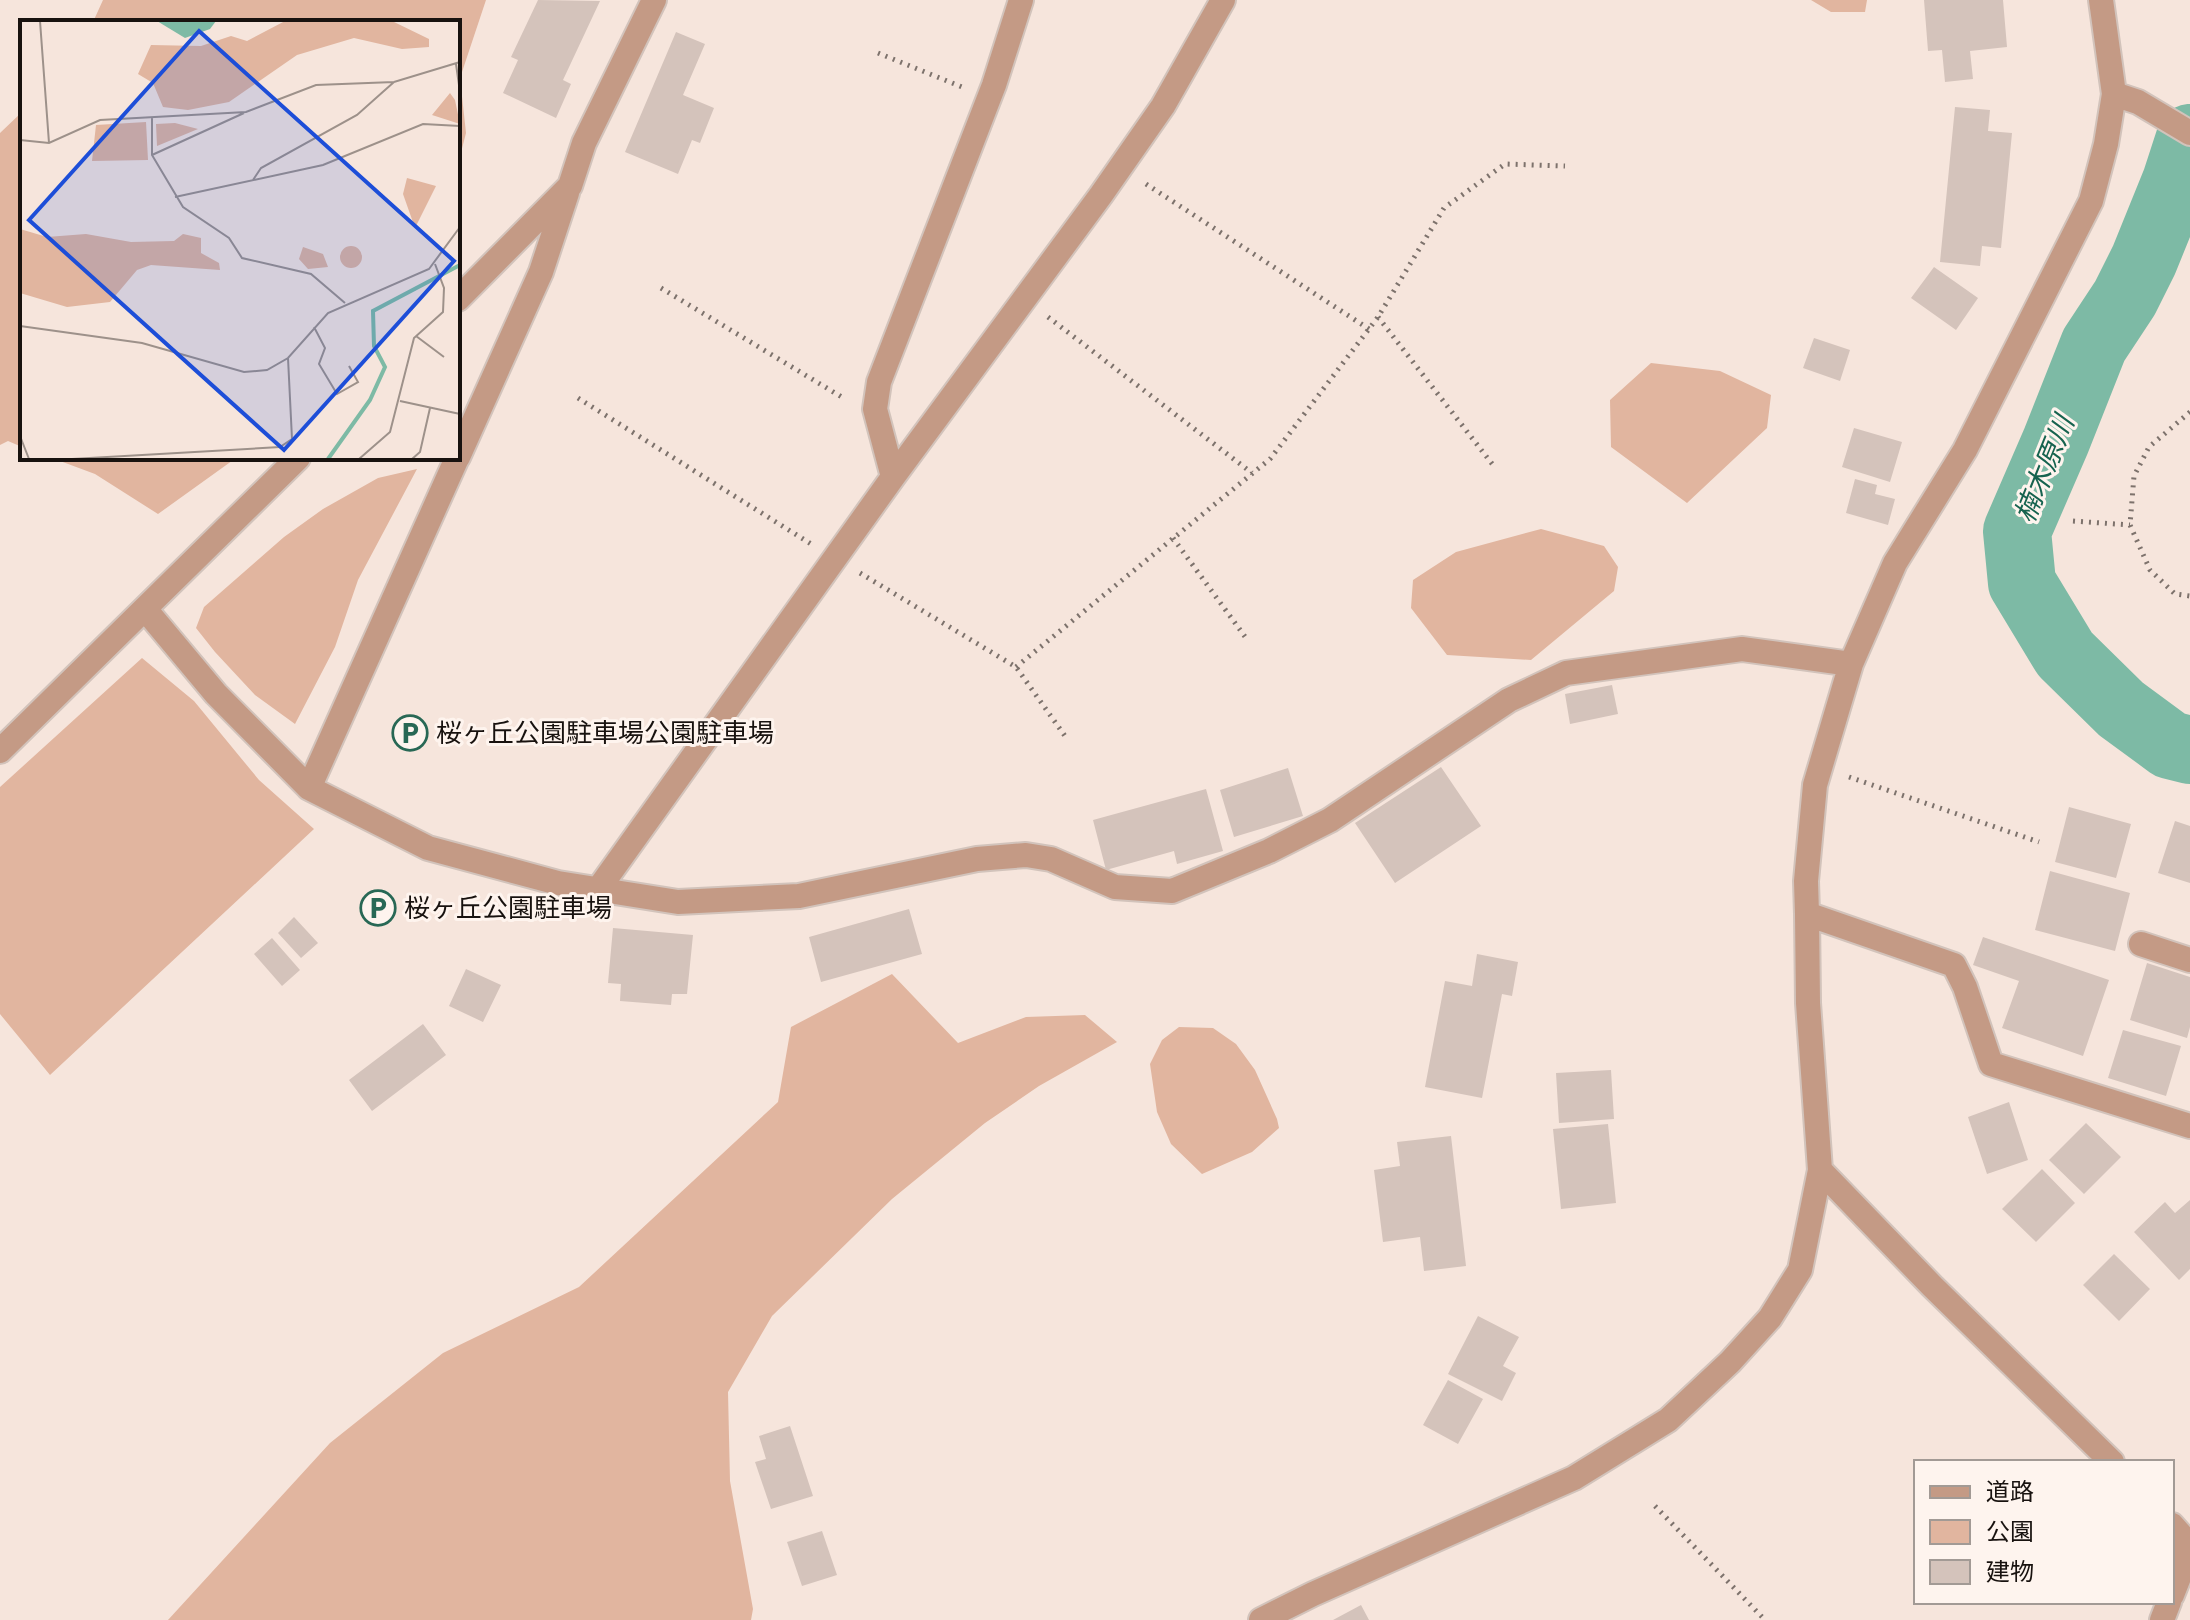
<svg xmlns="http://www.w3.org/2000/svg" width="2190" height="1620" font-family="'DejaVu Sans','Noto Sans JP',sans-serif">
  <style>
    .green { fill: #e1b59f }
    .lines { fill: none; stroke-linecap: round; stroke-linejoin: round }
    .river { stroke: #7dbaa5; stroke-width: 68 }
    .building { fill: #d4c3bb }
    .minor-casing { stroke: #d2c3bb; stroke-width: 28 }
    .path { stroke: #7d726c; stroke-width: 5; stroke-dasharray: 2 6; stroke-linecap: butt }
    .minor { stroke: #c49a85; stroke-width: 24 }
    .labels { text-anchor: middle; stroke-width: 6; stroke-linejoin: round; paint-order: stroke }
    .poi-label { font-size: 26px; fill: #18120f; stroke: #fef4ee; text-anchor: start }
    .water-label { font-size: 28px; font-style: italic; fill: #16634f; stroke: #fef4ee }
    .inset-river { fill: none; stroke: #7dbaa5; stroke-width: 4 }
    .inset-road { fill: none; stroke: #9d918a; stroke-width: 2 }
    .view { fill: #1d4ed8; fill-opacity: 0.15; stroke: #1d4ed8; stroke-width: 4 }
    .inset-edge { fill: none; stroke: #18120f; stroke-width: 4 }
  </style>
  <rect width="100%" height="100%" fill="#f6e5dc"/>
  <path class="green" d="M103,0H486L460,78L466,133L458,164V22H93Z
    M1811,0H1867L1865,12H1831Z
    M22,112V447L8,441L0,445V133Z
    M1651,363L1720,371L1771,395L1767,428L1687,503L1611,447L1610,400Z
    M52,458H236L158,514L95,474Z
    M417,469L358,580L335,647L295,724L255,695L215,652L196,628L204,607L284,537L323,509L378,478Z
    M1541,529L1604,546L1618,567L1614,591L1531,660L1447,655L1411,608L1413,580L1456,552Z
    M142,658L194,701L259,780L314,829L50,1075L0,1014V787Z
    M892,974L958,1043L1026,1017L1085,1015L1117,1042L1039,1086L985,1123L892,1199L772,1316L728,1392L730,1481L753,1609L751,1620H168L330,1443L443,1353L579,1287L778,1102L791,1027Z
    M1179,1027L1213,1028L1236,1044L1255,1070L1277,1119L1279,1128L1252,1152L1202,1174L1171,1144L1157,1112L1150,1064L1162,1040Z"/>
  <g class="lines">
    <path class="river" d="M2190,138L2176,181L2144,260L2125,298L2094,345L2056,441L2017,531L2022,583L2065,654L2121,709L2170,745L2190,750"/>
  </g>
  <path class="building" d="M538,0L600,1L563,80L571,84L556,118L503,93L518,60L511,57Z
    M1924,0H2003L2007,47L1970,51L1973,79L1945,82L1942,50L1928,51Z
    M676,32L705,44L683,95L714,108L700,143L692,140L678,174L625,152Z
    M1955,107L1990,110L1988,131L2012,133L2001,248L1982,246L1980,266L1940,262Z
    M1934,267L1978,298L1956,330L1911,298Z
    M1814,338L1850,350L1840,381L1803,368Z
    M1854,428L1902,442L1890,482L1842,467Z
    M1855,479L1877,485L1875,494L1895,499L1888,525L1846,513Z
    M1612,685L1618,714L1570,724L1565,694Z
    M1441,767L1481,826L1395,883L1355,823Z
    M1288,768L1303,816L1234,837L1220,790Z
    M1206,789L1223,851L1177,864L1174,851L1106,870L1093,820Z
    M2069,807L2131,824L2116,878L2055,862Z
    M2175,821L2190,826V883L2158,873Z
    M2050,871L2130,893L2115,951L2035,930Z
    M909,909L922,954L821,982L809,937Z
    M294,917L318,943L301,958L278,933Z
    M613,928L693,935L687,994H672L671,1005L620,1001L621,984L608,983Z
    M1983,937L2109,980L2083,1056L2002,1028L2019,981L1973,965Z
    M272,938L300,970L282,986L254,954Z
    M1477,954L1518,962L1512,996L1502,994L1482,1098L1425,1087L1445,981L1472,986Z
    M2147,963L2190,977V1027L2187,1038L2130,1020Z
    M466,969L501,985L483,1022L449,1006Z
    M423,1024L446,1055L372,1111L349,1080Z
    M2123,1030L2181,1046L2166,1096L2108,1078Z
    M1611,1070L1614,1119L1559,1123L1556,1073Z
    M2009,1102L2028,1160L1987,1174L1968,1117Z
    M2086,1123L2121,1157L2084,1194L2049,1160Z
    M1608,1124L1616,1203L1561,1209L1553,1129Z
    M1451,1136L1466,1266L1424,1271L1420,1237L1383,1242L1374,1170L1400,1166L1397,1142Z
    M2042,1169L2075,1203L2036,1242L2002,1209Z
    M2190,1200V1269L2179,1280L2134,1232L2165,1202L2175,1213Z
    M2114,1254L2150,1289L2119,1321L2083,1285Z
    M1478,1316L1519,1337L1503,1366L1516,1373L1502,1401L1448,1374Z
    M1448,1380L1483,1399L1458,1444L1423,1425Z
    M790,1426L813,1496L771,1509L755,1462L766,1459L759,1436Z
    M822,1531L837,1575L802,1586L787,1542Z
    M1361,1605L1369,1620H1333Z"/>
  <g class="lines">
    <defs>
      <path id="minor" d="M2114,94L2138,102L2190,133
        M458,299L570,186L584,143L654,0
        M458,457L541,272L567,193
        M893,477L875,409L879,382L994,85L1021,0
        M145,609L216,694L309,788L428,848L558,883L678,902L799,896L977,859L1026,855L1051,859L1115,887L1172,891L1269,851L1330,820L1509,700L1566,673L1742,649L1851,664
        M0,751L298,458
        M309,788L457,458
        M597,891L893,477L1101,195L1163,106L1223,0
        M1807,914L1954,965L1965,987L1991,1064L2190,1126
        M2141,944L2190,960
        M1820,1170L1932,1286L2112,1462
        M2172,1525L2180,1534L2181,1572L2172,1595
        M1261,1620L1313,1594L1574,1478L1668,1420L1730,1362L1770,1318L1800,1270L1820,1170L1808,1003L1807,914L1806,881L1815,785L1851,664L1895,563L1965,450L2091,201L2106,144L2114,94L2101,0
        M2162,1620L2169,1602"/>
    </defs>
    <use href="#minor" class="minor-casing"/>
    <path class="path" d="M878,53L962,87
      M1146,184L1369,329
      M661,288L845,399
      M1048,317L1252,473
      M1378,317L1493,465
      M578,398L811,544
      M2190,412L2149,447L2134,476L2130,525L2150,570L2175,594L2190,596
      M2073,521L2130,525
      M1173,538L1246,638
      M860,573L1016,667L1065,736
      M1016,667L1270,459L1378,317L1444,208L1505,164L1565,166
      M1849,777L2039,842
      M1655,1506L1765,1620"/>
    <use href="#minor" class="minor"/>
  </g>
  <defs>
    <symbol id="parking-ring" viewBox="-11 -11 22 22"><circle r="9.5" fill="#fef4ee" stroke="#286855" stroke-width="1.5"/><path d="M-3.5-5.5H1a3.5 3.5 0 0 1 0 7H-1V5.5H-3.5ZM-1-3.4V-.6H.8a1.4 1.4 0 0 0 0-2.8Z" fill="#286855"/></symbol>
  </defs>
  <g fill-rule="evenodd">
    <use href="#parking-ring" x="390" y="713" width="40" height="40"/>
    <use href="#parking-ring" x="358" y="888" width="40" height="40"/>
  </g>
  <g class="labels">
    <g class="poi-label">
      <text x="436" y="742">桜ヶ丘公園駐車場公園駐車場</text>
      <text x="404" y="917">桜ヶ丘公園駐車場</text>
    </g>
    <g class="water-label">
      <text transform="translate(2044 469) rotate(-68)" y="10">楠木原川</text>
    </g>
  </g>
  <g transform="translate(20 20)">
    <rect width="440" height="440" fill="#f6e5dc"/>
    <path d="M265,1H372L409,19V27L382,29L334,18L277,35L209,82L168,90L143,87L133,63L118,54L131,25L181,26L211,16L227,21ZM430,73L435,80L440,104L412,95ZM126,102L128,140L72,141L76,105ZM155,103L178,109L137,126L136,104ZM387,158L416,166L395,208L383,174ZM0,209L27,217L66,214L111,222L154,221L163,214L181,218V233L199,243L200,250L131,245L117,250L90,282L47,287L0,273ZM320 237a11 11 0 1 1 22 0a11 11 0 1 1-22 0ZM283,227L303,234L308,247L288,249L279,239Z" fill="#e1b59f"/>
    <path d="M137,1H196L190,9L165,18Z" fill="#7dbaa5"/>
    <path class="inset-river" d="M308,439L350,380L365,347L354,326L353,291L440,245"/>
    <path class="inset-road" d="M20,1L29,123M436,44L440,72M132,97V135L163,187L209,218L222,238L291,254L325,283M0,120L29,123L80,100L226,92L296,65L374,62L440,42M132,135L224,93M233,160L241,148L337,95L374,62M155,177L303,145L403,104L440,106M0,306L122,323L224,352L247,350L268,338L308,293L409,249L440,207M294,307L305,328L299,344L317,374L338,362L329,346M396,316L424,337M380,381L440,394M0,416L9,439M52,439L260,427L272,419L268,338M339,439L370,412L394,318L423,292L424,268L415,244M392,439L400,432L410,388"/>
    <path class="view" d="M179,11L434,241L264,430L9,200Z"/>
    <rect width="440" height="440" class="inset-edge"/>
  </g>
  <rect x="1914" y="1460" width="260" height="144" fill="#fef4ee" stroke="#a29a95" stroke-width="2"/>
  <rect x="1930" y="1486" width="40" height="12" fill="#c49a85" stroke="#a29a95" stroke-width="2"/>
  <text x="1986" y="1500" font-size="24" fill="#18120f">道路</text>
  <rect x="1930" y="1520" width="40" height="24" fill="#e1b59f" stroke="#a29a95" stroke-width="2"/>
  <text x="1986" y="1540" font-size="24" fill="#18120f">公園</text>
  <rect x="1930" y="1560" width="40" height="24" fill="#d4c3bb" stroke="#a29a95" stroke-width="2"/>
  <text x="1986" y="1580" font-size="24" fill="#18120f">建物</text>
</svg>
